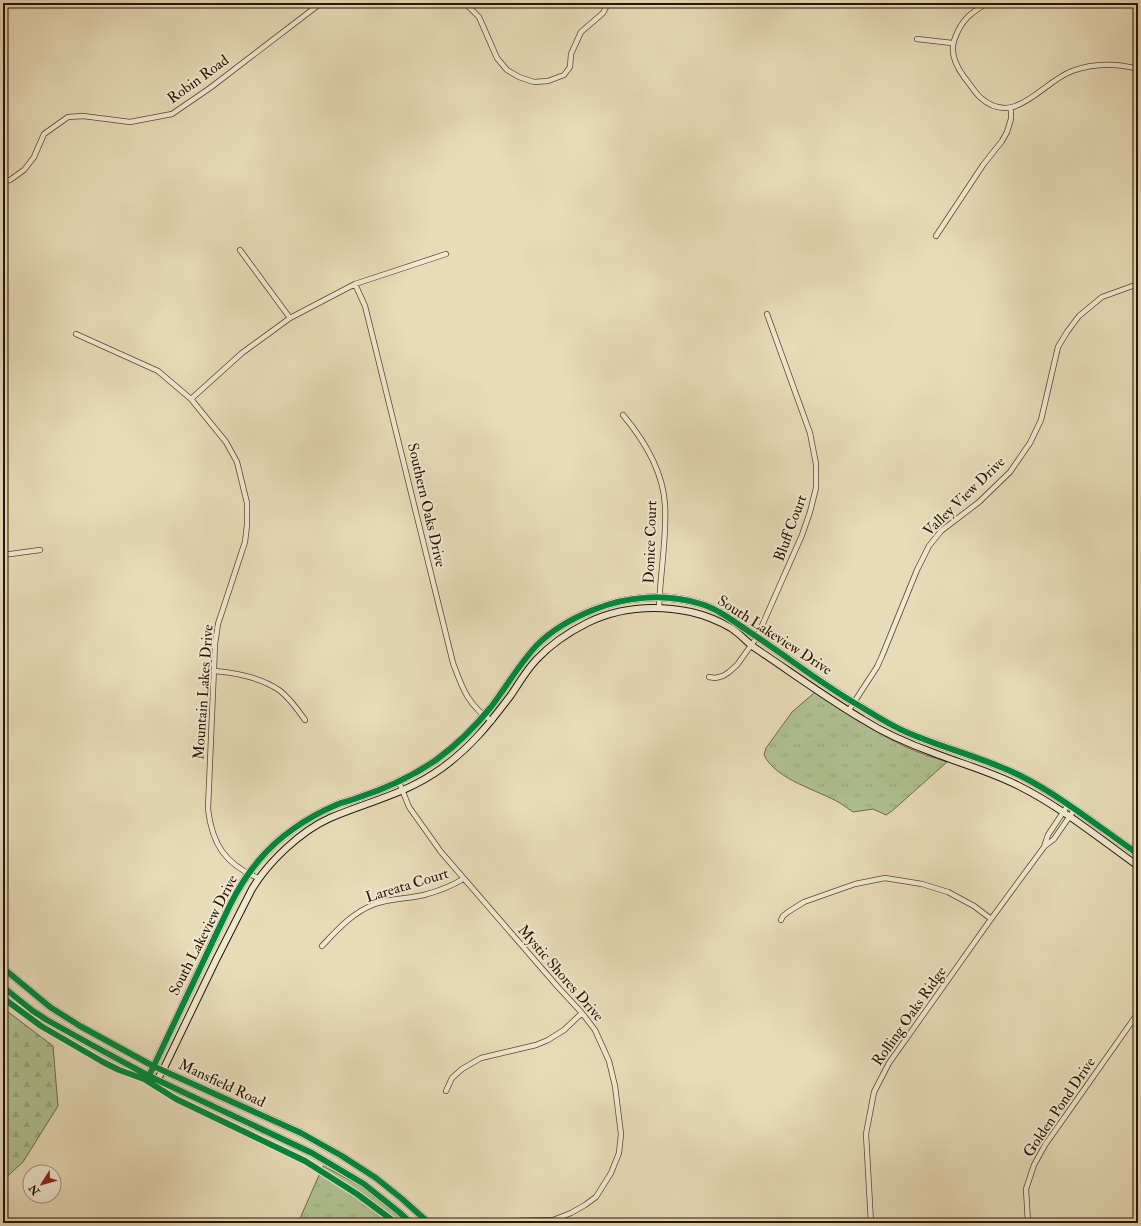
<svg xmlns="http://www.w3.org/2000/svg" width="1141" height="1226" font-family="'IM FELL Double Pica',serif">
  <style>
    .forest { fill: url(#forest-firs); stroke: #6c6a4a }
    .park { fill: url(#park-tufts); stroke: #6c6a4a }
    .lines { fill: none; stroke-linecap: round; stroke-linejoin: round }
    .street-casing { stroke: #59452f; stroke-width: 6 }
    .secondary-casing { stroke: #291301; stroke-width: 8 }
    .street { stroke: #f0e8d1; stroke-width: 4.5 }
    .secondary { stroke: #f0e8d1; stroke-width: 6 }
    .cycleway-casing { stroke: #f0e8d1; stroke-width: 8 }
    .cycleway { stroke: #00873e; stroke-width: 6 }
    .labels { text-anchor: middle; stroke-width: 4; stroke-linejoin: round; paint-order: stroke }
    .street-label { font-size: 15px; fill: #291301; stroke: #f0e8d1 }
  </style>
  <defs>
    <pattern id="forest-firs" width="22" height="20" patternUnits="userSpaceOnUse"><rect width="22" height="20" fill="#b0c293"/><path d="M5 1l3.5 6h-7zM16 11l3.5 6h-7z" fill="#97a67d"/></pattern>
    <pattern id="park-tufts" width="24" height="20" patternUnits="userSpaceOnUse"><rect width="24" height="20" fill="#b0c293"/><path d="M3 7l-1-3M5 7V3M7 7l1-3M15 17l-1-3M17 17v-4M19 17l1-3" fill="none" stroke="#97a67d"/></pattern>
  </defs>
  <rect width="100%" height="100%" fill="#e8dcb8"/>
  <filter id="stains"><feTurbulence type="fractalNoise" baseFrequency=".005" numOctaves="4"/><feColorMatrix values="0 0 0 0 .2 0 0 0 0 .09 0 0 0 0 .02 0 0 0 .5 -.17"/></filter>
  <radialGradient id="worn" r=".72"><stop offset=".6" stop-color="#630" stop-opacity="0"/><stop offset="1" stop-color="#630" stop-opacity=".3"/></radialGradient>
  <path class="forest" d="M3,1008L53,1046L58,1106L23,1162L3,1180Z"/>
  <path class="park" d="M815,692C844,711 872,731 904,746C918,753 933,757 947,762L892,811L886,815L873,809L853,812C849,809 844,806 840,803C818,790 776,780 764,755L766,748L792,712Z
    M323,1166L374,1193L405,1223H298Z"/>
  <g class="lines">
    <defs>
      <path id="street" d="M465,3L479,17L497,58L507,70L519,77L534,82L548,81L564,75L570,67L571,54L581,32L603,13L608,3
        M987,3C971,13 962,19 955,38C949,52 956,66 964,77C970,84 975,93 981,98C1015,128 1042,82 1072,71C1094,63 1116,63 1138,69
        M917,39L952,43
        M3,181L10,180L24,170L34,157L44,134L68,117L83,116L130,122L172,114L210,88L321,3
        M936,236L983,165L1002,141L1007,132L1011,119V108
        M240,250L290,318
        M355,284L365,306L370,326L453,663C462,687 468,706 492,721
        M76,334L158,371L191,399L226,442L237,462L247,503V525L245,542L218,624L215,644L208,809C212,844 225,864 258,878
        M191,399L242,353L290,318L355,284L446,254
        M623,415C644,440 663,471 665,505C667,538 660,574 659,608
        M3,555L40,550
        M215,671C237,673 260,677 279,690C290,698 298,710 305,720
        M709,677L715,678L723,676L729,672L737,665L757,637L802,535L810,512L816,488V464L810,433L767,314
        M849,710L877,667L882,656L917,570L929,546L941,531L979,502L1010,472L1030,443L1041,420L1058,347L1067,332L1079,316L1102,297L1138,284
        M399,782L409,807L441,852L557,986L582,1013L595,1030L609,1061L615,1086L621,1134L619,1153L611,1173L596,1197L585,1205L571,1213L553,1220L512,1221L495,1223
        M1045,846L1054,839L1074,810
        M781,920L783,916L788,912L804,902L855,884L885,878L922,884L948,892L974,906L991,919
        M322,946C337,930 353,912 375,904C391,898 407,899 424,895C439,891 450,887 463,879
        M446,1091L452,1078L462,1069L481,1058L536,1045L548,1040L564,1030L582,1013
        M871,1223L866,1134L874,1092L889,1063L991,919L1044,847L1048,835L1068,805
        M1028,1223L1026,1189L1034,1165L1045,1145L1138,1013"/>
      <path id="secondary" d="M3,968L50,1007L80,1026L153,1066L301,1133L342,1156L376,1178L401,1198L429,1223
        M3,987L33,1011L47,1020L92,1045L149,1076L312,1153L364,1184L399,1212L411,1223
        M149,1076L230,905C238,889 248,873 260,859C279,836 308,817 336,805C342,802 350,801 357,798C385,789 411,777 436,760C458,744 474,728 491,707C507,686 519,664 537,645C552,630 573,618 593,610C627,596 665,593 701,604C718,609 733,621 748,631C785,655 820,683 858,705C875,715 892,727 911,734C946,749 984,758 1019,775C1061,796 1099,827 1138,854
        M157,1080L163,1070L216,960L252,889C269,861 301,831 330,818C370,801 406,794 442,768C471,747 490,723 511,695C519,683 526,671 536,660C550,645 569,632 587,623C620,607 656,605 691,612C704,615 719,621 731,628C740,634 747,642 755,648C791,672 825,697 862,719C884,733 909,744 934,753C962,764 992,772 1019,786C1061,807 1099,838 1138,866"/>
    </defs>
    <use href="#street" class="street-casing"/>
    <use href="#secondary" class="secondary-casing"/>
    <use href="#street" class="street"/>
    <use href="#secondary" class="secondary"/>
    <defs>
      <path id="cycleway" d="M3,968L50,1007L80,1026L153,1066L301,1133L342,1156L376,1178L401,1198L429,1223
        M3,987L33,1011L47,1020L92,1045L149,1076L312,1153L364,1184L399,1212L411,1223
        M3,998L41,1026L103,1062L119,1070L144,1079L176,1099L305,1161L357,1194L396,1223
        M149,1076L230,905C238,889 248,873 260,859C279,836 308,817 336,805C342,802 350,801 357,798C385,789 411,777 436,760C458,744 474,728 491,707C507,686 519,664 537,645C552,630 573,618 593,610C627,596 665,593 701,604C718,609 733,621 748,631C785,655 820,683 858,705C875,715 892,727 911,734C946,749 984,758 1019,775C1061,796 1099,827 1138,854"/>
    </defs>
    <use href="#cycleway" class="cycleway-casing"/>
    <use href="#cycleway" class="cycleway"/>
  </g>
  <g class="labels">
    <g class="street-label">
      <text transform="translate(198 79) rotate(-36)" y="5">Robin Road</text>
      <text transform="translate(964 496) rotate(-44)" y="5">Valley View Drive</text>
      <text transform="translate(427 505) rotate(77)" y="5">Southern Oaks Drive</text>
      <text transform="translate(790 528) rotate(-70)" y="5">Bluff Court</text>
      <text transform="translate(650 542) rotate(-88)" y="5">Donice Court</text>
      <text transform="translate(775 635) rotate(33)" y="5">South Lakeview Drive</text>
      <text transform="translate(203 692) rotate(-86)" y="5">Mountain Lakes Drive</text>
      <text transform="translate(407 885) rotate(-17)" y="5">Lareata Court</text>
      <text transform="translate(203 935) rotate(-63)" y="5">South Lakeview Drive</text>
      <text transform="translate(561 973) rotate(49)" y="5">Mystic Shores Drive</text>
      <text transform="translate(909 1016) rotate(-55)" y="5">Rolling Oaks Ridge</text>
      <text transform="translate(222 1083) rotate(25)" y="5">Mansfield Road</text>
      <text transform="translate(1059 1107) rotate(-56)" y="5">Golden Pond Drive</text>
    </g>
  </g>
  <rect width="1141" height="1226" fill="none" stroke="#e8dcb8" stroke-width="16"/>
  <rect x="4" y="4" width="1133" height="1218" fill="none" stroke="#291301" stroke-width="2"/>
  <rect x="8" y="8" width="1125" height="1210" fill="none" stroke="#291301"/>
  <g transform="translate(42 1184) rotate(233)"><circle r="19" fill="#f0e8d1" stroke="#a0937e"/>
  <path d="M0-3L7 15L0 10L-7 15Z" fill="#8f2418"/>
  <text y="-6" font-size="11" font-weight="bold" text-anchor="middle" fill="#291301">N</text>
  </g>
  <rect width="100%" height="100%" filter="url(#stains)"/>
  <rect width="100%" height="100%" fill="url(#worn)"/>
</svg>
